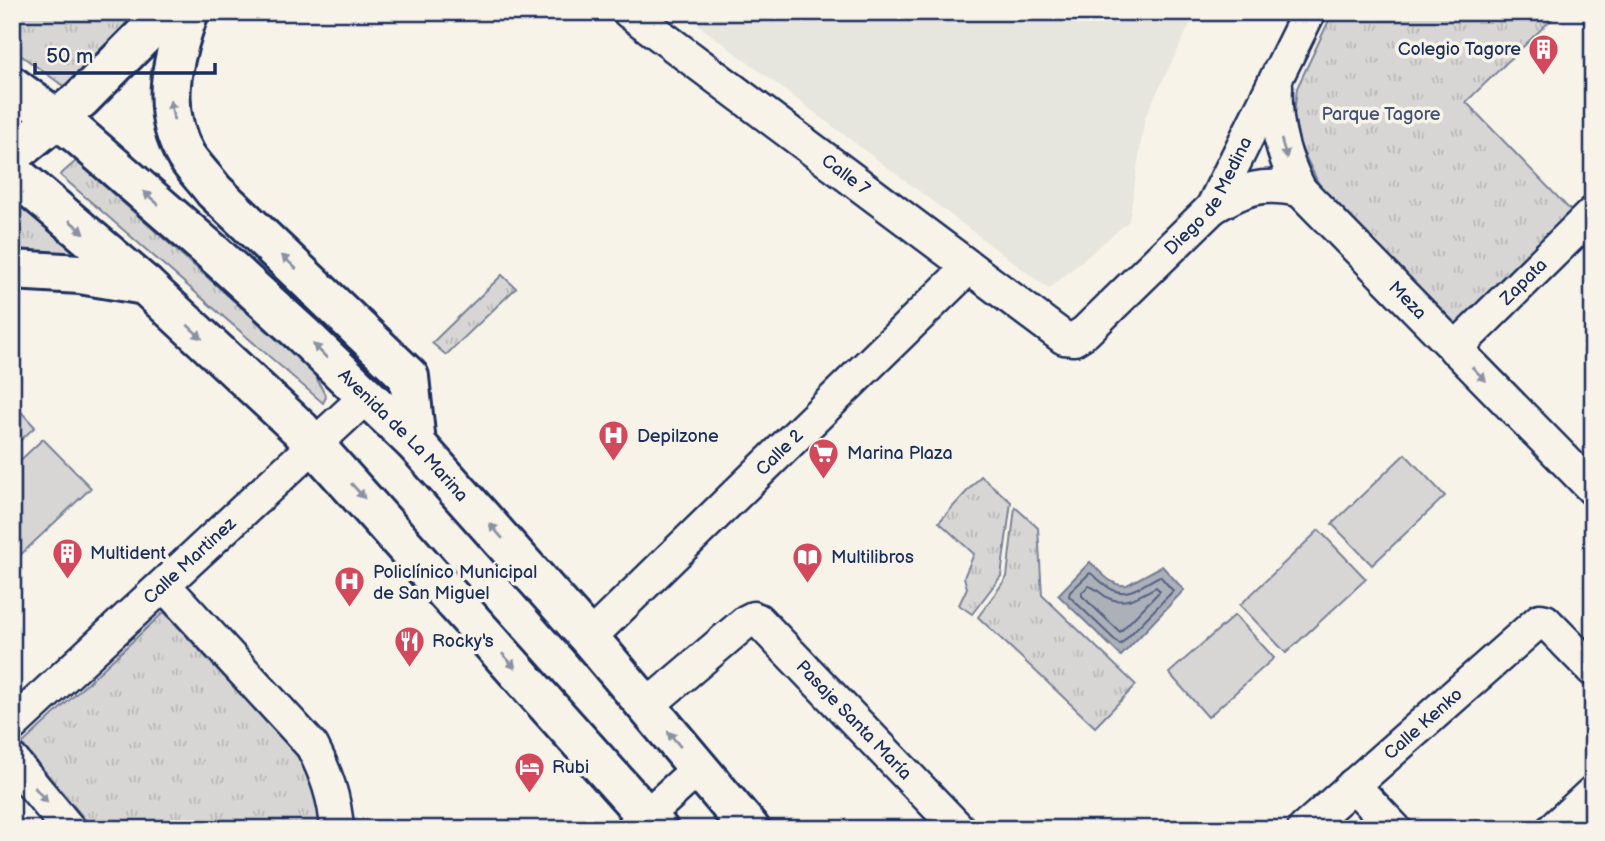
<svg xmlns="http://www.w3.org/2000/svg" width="1605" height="841" font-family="'Balsamiq Sans',sans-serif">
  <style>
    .built { fill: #e6e5de }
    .grass { fill: url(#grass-tufts); stroke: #798299; stroke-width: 2 }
    .pitch { fill: #d7d6d4; stroke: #798299; stroke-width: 2 }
    .water { fill: #acb0b9; stroke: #727c95; stroke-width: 2 }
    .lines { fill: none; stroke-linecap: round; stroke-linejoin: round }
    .shore { stroke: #556382; stroke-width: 2 }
    .minor-casing { stroke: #1b2f5e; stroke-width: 37 }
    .major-casing { stroke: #1b2f5e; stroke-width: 44 }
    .minor { stroke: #f7f3e8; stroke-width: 32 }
    .major { stroke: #f7f3e8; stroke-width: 38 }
    .oneway { fill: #8991a3 }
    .labels { text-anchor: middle; stroke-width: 7; stroke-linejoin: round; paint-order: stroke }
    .poi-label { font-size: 18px; fill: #1b2f5e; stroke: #f7f3e8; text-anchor: start }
    .park-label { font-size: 18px; fill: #415076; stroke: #f7f3e8 }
    .street-label { font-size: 18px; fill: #1b2f5e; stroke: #f7f3e8 }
  </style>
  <defs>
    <pattern id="grass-tufts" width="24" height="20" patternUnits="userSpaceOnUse" patternTransform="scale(1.75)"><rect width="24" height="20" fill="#d7d6d4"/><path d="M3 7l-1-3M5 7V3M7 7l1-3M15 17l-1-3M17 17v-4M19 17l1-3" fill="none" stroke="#b8b8b8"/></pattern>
  </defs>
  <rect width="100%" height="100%" fill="#f7f3e8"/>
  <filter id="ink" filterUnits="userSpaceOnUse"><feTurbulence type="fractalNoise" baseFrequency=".0143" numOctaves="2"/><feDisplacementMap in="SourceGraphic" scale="14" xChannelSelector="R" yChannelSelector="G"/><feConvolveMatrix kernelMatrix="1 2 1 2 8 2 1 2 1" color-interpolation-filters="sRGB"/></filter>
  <g filter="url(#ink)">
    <path class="built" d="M681,12H1196L1145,117L1129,221L1049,289Z"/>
    <path class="grass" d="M12,12H151L69,90L12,49Z
      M1333,12H1559L1466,102L1574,214L1451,331L1323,193L1300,145L1294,116L1297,88Z
      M76,161L313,371L326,397L323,403L60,175Z
      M12,200L83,257L12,253Z
      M502,275L516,288L446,355L432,343Z
      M981,476L1011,502L1001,576L972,614L959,605L967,588L964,577L974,554L939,522Z
      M1015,507L1038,528L1042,595L1136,685L1095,727L978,617L1007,577Z
      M164,612L294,752C316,782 320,792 321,829H93L22,744Z"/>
    <path class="pitch" d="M12,402L35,427L12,448Z
      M43,439L91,488L12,563V468Z
      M1405,454L1445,496L1372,565L1332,524Z
      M1319,530L1366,579L1286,653L1240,605Z
      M1235,615L1274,658L1208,717L1169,673Z"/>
    <path class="water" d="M1090,562C1101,572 1111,587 1127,585L1162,566L1184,590L1121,656L1058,595Z"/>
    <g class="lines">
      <path class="shore" d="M1090,573C1098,578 1104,586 1113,590C1129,598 1146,582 1160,576L1173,591L1120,645L1069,596L1070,592Z
        M1089,586C1096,588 1101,594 1108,598C1126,606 1140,595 1156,587L1160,591L1120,632L1082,596V592Z"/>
      <defs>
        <g id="minor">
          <path id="s1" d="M629,12L1064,338L1074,339L1085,332L1212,208L1309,12"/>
          <path id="s2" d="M1276,87C1274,123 1283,157 1300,190L1593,489"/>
          <path d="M1212,208C1245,188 1262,182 1300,190"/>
          <path id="s3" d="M1455,349L1593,213"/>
          <path d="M164,585L312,746C326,773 335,798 337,829"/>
          <path id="s4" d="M589,638L968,268"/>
          <path id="s5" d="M647,706L747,621L753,618L758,620L959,829"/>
          <path id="s6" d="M12,725L366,397"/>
          <path d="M12,760L69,829"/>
          <path d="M1353,785L1395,829"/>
          <path d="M632,829L699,768"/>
          <path id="s7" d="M1304,829L1540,620L1545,621L1593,670"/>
          <path d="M1553,829L1593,792"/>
        </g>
        <g id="major">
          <path d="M189,12C172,59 159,109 186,156C194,168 205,179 214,191L409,377L416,444"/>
          <path id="s8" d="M12,86L77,134L210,250L302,334L416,444L589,638L750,829"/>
          <path d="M12,155L81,99L167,12"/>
          <path d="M12,172L145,285L300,429L658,829"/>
          <path d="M12,270L80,274L145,285"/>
        </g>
      </defs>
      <use href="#minor" class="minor-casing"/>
      <use href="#major" class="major-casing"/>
      <use href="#minor" class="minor"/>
      <use href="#major" class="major"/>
    </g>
    <defs><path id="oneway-solid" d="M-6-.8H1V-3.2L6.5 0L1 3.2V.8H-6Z" transform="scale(1.75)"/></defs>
    <g class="oneway">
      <use href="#oneway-solid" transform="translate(172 110) rotate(-100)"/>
      <use href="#oneway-solid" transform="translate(1284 149) rotate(74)"/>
      <use href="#oneway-solid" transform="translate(151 198) rotate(-139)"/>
      <use href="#oneway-solid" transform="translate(77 227) rotate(41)"/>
      <use href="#oneway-solid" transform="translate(289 262) rotate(-137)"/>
      <use href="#oneway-solid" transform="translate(195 332) rotate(43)"/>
      <use href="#oneway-solid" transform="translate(320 351) rotate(-135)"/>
      <use href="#oneway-solid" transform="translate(1479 374) rotate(45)"/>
      <use href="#oneway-solid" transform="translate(358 491) rotate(48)"/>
      <use href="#oneway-solid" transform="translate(496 531) rotate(-131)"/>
      <use href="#oneway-solid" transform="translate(509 661) rotate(48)"/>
      <use href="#oneway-solid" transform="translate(674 739) rotate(-130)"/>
      <use href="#oneway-solid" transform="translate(41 795) rotate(50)"/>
    </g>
  </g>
  <defs>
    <symbol id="building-pin" viewBox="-11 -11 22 30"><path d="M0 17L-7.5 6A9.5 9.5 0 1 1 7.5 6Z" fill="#d1495b" stroke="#f7f3e8"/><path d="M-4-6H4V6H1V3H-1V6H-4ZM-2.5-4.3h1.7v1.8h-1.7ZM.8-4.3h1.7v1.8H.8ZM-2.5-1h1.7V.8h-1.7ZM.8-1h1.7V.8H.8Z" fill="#fff"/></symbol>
    <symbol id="hospital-pin" viewBox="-11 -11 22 30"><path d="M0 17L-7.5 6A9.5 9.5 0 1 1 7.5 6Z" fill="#d1495b" stroke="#f7f3e8"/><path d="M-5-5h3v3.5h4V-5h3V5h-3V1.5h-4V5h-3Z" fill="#fff"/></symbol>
    <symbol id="supermarket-pin" viewBox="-11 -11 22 30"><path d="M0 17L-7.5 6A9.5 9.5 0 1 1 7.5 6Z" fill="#d1495b" stroke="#f7f3e8"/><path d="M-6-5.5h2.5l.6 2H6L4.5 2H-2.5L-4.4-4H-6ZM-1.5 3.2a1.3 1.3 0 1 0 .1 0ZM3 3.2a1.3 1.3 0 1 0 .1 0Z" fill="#fff"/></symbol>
    <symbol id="library-pin" viewBox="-11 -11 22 30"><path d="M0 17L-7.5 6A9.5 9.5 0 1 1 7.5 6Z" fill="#d1495b" stroke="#f7f3e8"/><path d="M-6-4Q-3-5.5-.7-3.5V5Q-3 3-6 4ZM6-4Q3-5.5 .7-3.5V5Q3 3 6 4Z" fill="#fff"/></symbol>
    <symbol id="restaurant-pin" viewBox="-11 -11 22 30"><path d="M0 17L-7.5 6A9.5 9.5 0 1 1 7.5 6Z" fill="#d1495b" stroke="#f7f3e8"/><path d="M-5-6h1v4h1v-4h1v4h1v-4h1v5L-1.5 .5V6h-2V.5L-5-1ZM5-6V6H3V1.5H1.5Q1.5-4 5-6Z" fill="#fff"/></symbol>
    <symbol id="hotel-pin" viewBox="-11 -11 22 30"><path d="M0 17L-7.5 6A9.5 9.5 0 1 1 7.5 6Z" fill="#d1495b" stroke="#f7f3e8"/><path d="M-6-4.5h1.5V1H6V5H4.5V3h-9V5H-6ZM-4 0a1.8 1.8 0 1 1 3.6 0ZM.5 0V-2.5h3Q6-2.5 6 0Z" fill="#fff"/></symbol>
  </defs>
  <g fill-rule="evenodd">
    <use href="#building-pin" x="1526" y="32" width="35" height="47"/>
    <use href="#hospital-pin" x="596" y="418" width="35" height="47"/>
    <use href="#supermarket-pin" x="806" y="436" width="35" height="47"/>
    <use href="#building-pin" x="50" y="536" width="35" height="47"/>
    <use href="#library-pin" x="790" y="540" width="35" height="47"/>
    <use href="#hospital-pin" x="332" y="564" width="35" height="47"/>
    <use href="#restaurant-pin" x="392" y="624" width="35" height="47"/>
    <use href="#hotel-pin" x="512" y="750" width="35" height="47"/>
  </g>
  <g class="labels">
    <g class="poi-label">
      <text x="1521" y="55" text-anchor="end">Colegio Tagore</text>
      <text x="637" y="442">Depilzone</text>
      <text x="847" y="459">Marina Plaza</text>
      <text x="90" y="559">Multident</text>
      <text x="831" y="563">Multilibros</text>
      <text x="373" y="578">Policlínico Municipal<tspan x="373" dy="21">de San Miguel</tspan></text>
      <text x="432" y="647">Rocky's</text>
      <text x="552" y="773">Rubi</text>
    </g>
    <g class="park-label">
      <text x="1381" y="120">Parque Tagore</text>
    </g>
    <g class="street-label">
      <text dy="6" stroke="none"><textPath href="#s1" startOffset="271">Calle 7</textPath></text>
      <text dy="6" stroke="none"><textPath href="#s1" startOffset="752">Diego de Medina</textPath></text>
      <text dy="6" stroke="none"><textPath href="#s3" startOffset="96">Zapata</textPath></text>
      <text dy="6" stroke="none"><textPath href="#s2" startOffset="261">Meza</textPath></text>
      <text dy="6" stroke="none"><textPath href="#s8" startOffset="525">Avenida de La Marina</textPath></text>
      <text dy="6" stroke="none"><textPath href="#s4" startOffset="266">Calle 2</textPath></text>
      <text dy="6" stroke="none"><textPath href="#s6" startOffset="242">Calle Martinez</textPath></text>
      <text dy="6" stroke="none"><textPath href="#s5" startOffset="282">Pasaje Santa María</textPath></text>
      <text dy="6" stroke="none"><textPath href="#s7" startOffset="159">Calle Kenko</textPath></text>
    </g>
  </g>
  <rect width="1605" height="841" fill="none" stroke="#f7f3e8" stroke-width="42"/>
  <rect x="21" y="21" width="1563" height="799" fill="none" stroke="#1b2f5e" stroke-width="2.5" filter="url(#ink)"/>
  <path d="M35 63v10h180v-10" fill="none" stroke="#1b2f5e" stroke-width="3.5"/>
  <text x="46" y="63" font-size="21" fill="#1b2f5e" stroke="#f7f3e8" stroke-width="5" paint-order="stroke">50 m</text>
</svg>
